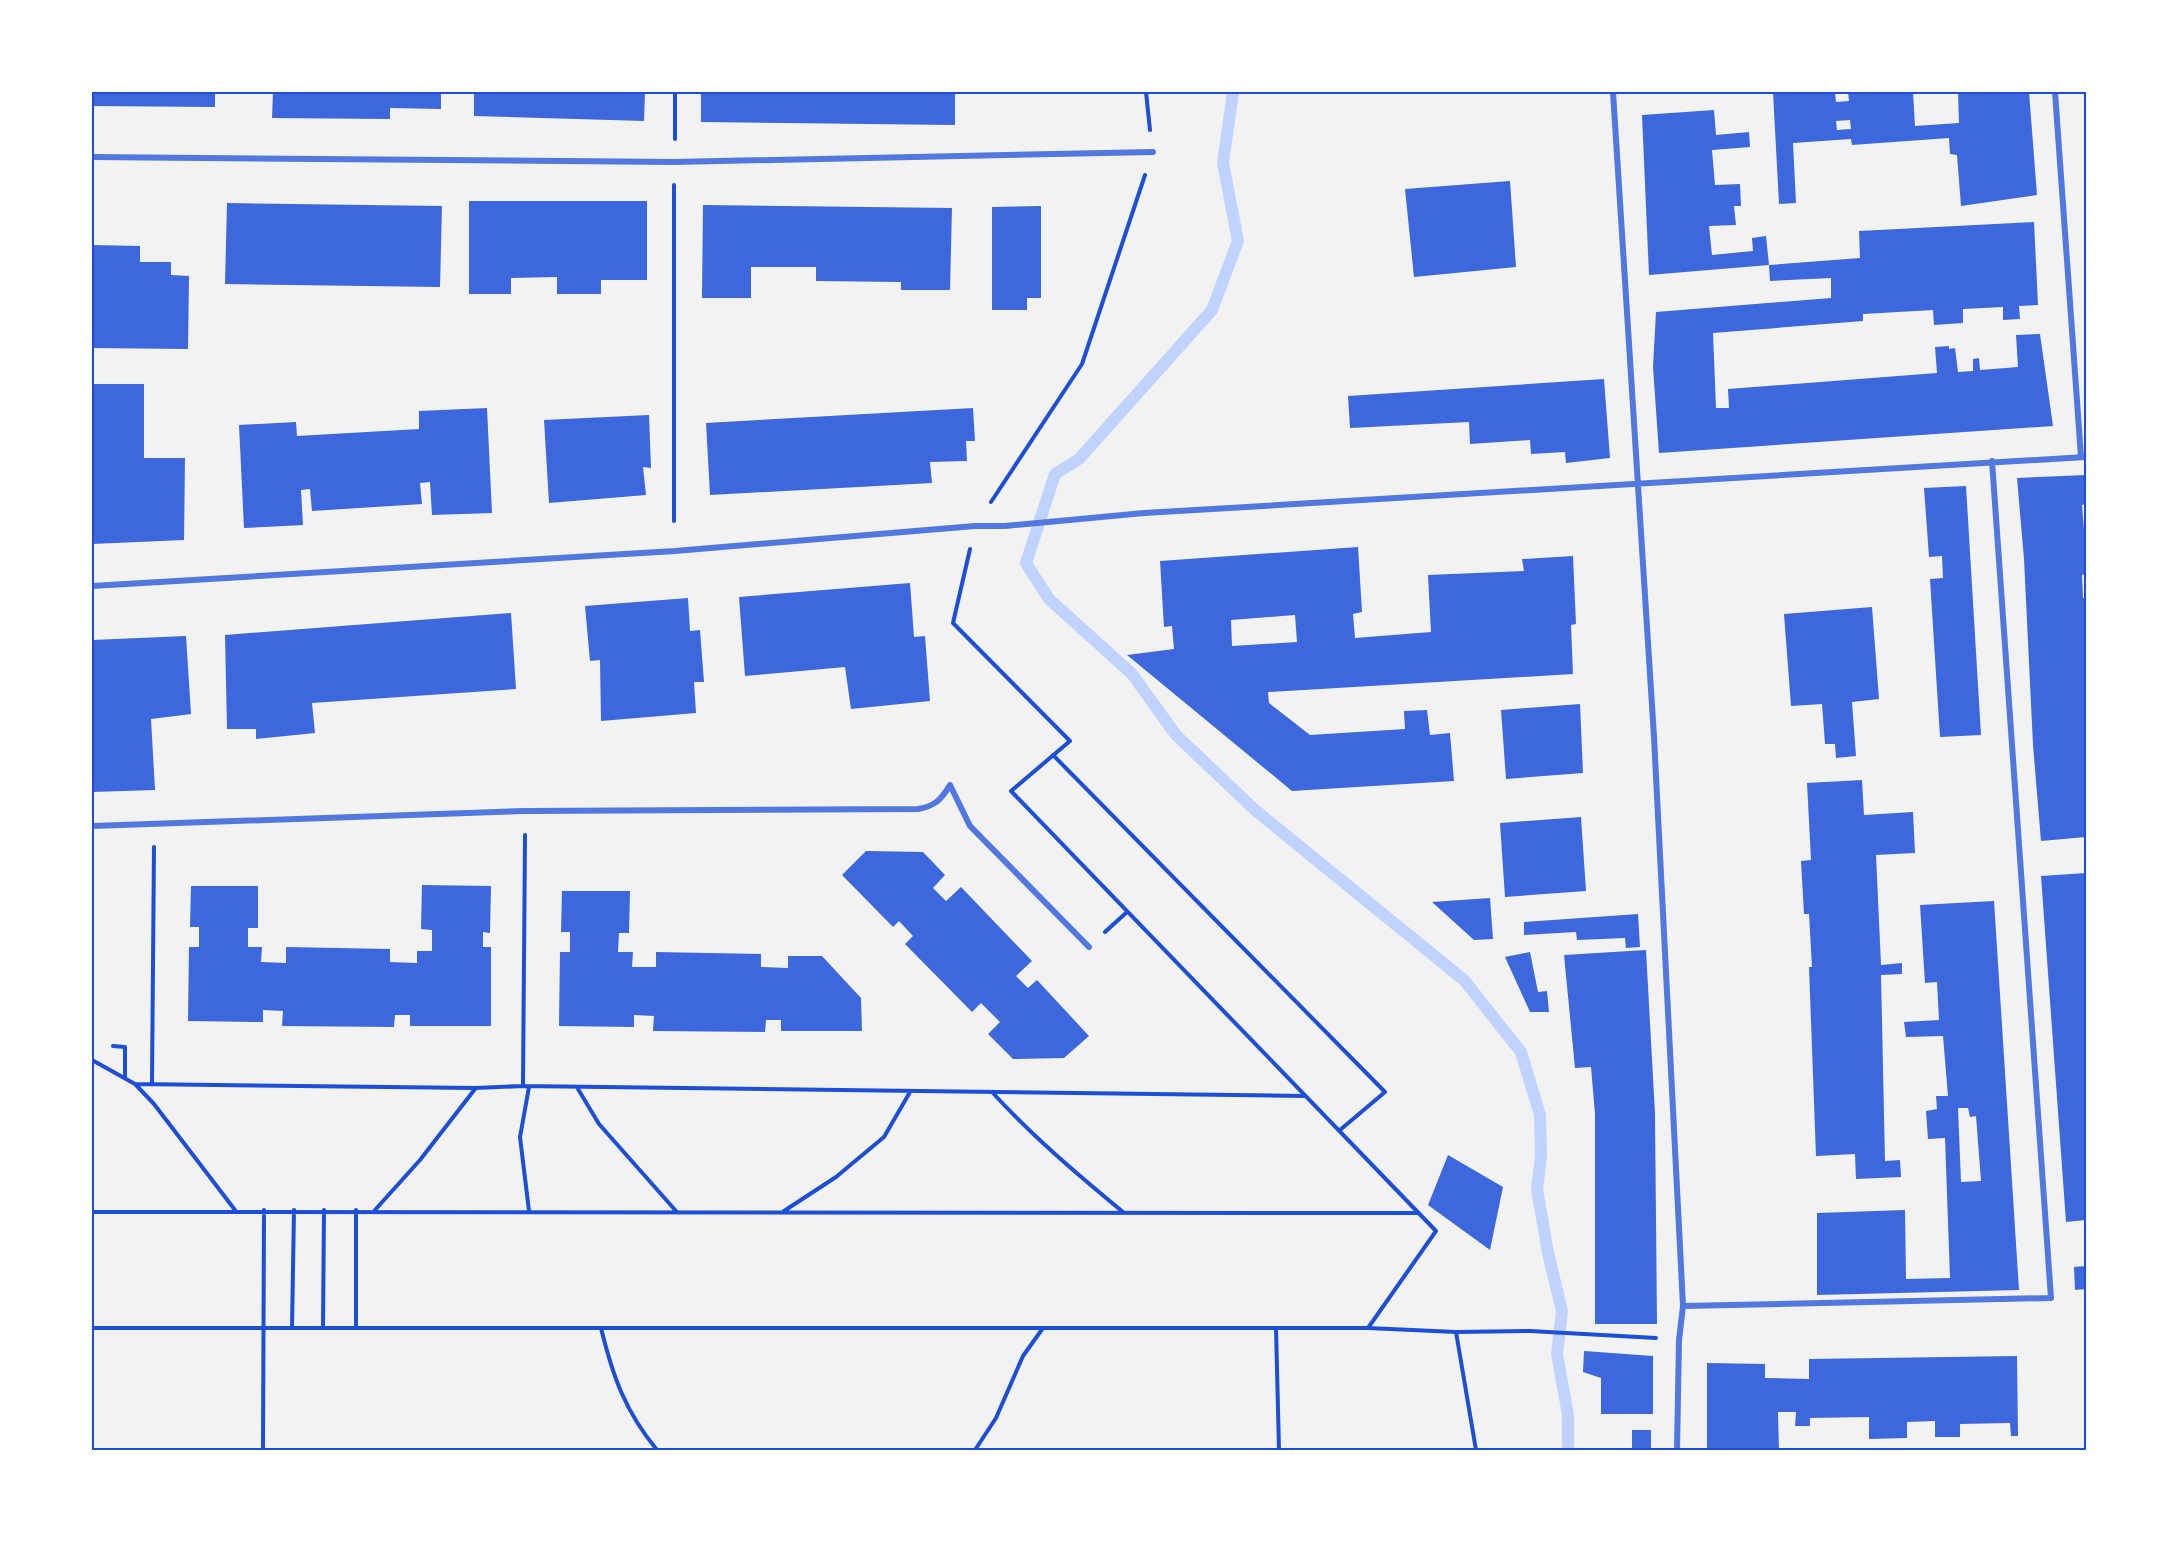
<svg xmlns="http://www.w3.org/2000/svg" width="2178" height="1542" font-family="'PT Sans',sans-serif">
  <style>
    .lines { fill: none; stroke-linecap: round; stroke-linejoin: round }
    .stream { stroke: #bfd3fe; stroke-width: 12 }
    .building { fill: #3d67dc; fill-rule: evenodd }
    .path { stroke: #1d4ed8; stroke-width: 4 }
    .minor { stroke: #5277de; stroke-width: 6 }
    .neatline { fill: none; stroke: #1d4ed8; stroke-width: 2 }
  </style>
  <rect width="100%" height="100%" fill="#f2f2f2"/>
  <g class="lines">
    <path class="stream" d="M1233,92L1223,163L1238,241L1212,310L1079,459L1055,474L1026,563L1049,599L1132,674L1176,735L1255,810L1464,980L1521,1052L1540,1115L1541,1157L1537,1189L1548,1253L1562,1311L1557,1354L1568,1415V1450"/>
  </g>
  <path class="building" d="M92,92H215V107L92,106Z
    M273,92H441V109L390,108V119L272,118Z
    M474,92H645L644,121L474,116Z
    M701,92H955V125L701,122Z
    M1773,92H1835L1836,102L1849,101L1848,92H1913L1915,126L1959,123L1958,92H2029L2037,195L1961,206L1957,155L1950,154L1949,138L1852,145L1851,139L1793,143L1796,203L1779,204ZM1850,120L1851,129L1837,130L1836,121Z
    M1714,110L1716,135L1749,132L1750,147L1712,150L1715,185L1740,184L1741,206H1734L1736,225L1709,226L1712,255L1753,251L1752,238L1766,236L1769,265L1860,258L1859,231L2034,222L2038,305L2019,306L2020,319L2003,320V307L1963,309V323L1934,325L1933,310L1863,314V321L1713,333L1716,408H1729L1728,389L1937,373L1935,347L1949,346V349L1955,348L1958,372L1973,371V359L1979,358L1980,370L2018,367L2016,335L2040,334L2053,426L1659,453L1653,367L1656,312L1831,298V278L1770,281L1769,265L1649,275L1642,115Z
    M1510,181L1516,267L1414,277L1405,189Z
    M469,201H647V280H601V294H557V277L511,278V294H469Z
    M227,203L442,206L440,287L225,284Z
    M703,205L952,208L950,290H901V282L816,281V267H751V298H702Z
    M1041,206V298H1027V310H992V207Z
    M92,245L140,246V262H171V275L189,276L188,349L92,348Z
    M1604,379L1610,458L1566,463L1565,452L1531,454L1530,440L1470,444L1469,422L1350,428L1348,396Z
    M92,384H144V458H185L184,540L92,544Z
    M487,408L492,513L432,515L430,482L420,483L422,504L312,511L310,489L301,490L303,525L244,528L239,425L296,422L297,436L419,429V411Z
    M973,408L975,441H966L967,461L930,462L932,483L710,495L706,423Z
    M649,415L651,468L643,467L646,495L549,503L544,420Z
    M2086,475V504L2082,505L2086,554V574L2082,575L2083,598H2086V837L2041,841L2033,745L2024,559L2017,478Z
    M1966,486L1981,735L1940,737L1930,579L1943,578L1942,556L1929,557L1924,488Z
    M1358,547L1362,612L1353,614L1355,638L1431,632L1428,575L1524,571L1522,559L1573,556L1576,624L1571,625L1573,674L1268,692L1269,703L1310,735L1405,729L1404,711L1427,710L1430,735L1450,733L1454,781L1292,791L1127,655L1174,649L1172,626L1164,627L1160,561ZM1295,615L1297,642L1232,646L1231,620Z
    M910,583L914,637L925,636L930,701L851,709L845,667L745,676L739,597Z
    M688,598L690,631L700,630L704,682H694L696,713L601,721L600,660L590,661L585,606Z
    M1872,607L1879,699L1852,702L1856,756L1836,758L1835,744H1825L1822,704L1791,706L1784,614Z
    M511,613L516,689L312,703L315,733L256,739V729H227L225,635Z
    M186,636L191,714L151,719L155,790L92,792V640Z
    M1580,704L1583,773L1506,779L1501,710Z
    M1862,780L1864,815L1913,812L1915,853L1876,855L1881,965L1902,963V974L1881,975L1885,1161L1900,1160L1901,1177L1856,1179L1855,1154L1816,1156L1809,967H1812L1809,914H1804L1801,861L1811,860L1807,783Z
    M1581,817L1586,891L1505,897L1500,823Z
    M866,851L923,852L945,875L933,888L946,901L961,887L1032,961L1016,976L1028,988L1037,980L1089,1036L1064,1058L1013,1059L988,1034L1000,1022L981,1003L972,1012L905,944L913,936L899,921L893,927L842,875Z
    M2086,873V1220L2066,1222L2041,876Z
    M422,885L491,886L490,933L483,932V947H491V1026H410V1015H395L394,1027L282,1026L283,1011L263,1010V1022L188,1021L189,947H199V927H190L191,886H258V928H248V947H262L261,962L286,963V947L390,949V962L417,963V951H432V930L421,929Z
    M562,891H630L629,933H619L618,952H633L632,967H656V952L761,954V967L788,968V956H822L861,998L862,1031H781V1020H766L765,1032L653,1031L654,1016L634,1015V1027L559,1026L560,952H570V932H561Z
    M1490,898L1493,939L1474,940L1432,902Z
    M1994,901L2019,1290L1817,1295V1213L1905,1210L1906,1279L1950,1278L1945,1138L1928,1139L1926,1111L1937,1109L1936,1096H1948L1943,1036L1906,1037L1904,1022L1939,1020L1937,982L1925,983L1920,905ZM1958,1108H1968L1970,1117L1976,1116L1981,1181L1961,1182Z
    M1638,914L1640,947L1626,948L1625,938L1577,940L1576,932L1524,935V922Z
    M1646,950L1655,1114L1657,1324H1595V1114L1591,1067L1575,1068L1564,955Z
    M1530,952L1538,992L1547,991L1549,1012H1530L1505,957Z
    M1448,1155L1503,1187L1490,1250L1428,1205Z
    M2086,1266V1289L2075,1290L2074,1267Z
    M1584,1351L1653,1356V1414H1601V1378L1583,1372Z
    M2017,1356L2018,1436H2011L2010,1423L1960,1424V1437H1935V1421L1907,1422V1438L1869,1439V1417L1810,1418V1426H1795L1796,1412H1778L1779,1450H1707V1363L1765,1364V1378L1809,1379V1359Z
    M1632,1430H1651V1450H1632Z"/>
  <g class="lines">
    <path class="path" d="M1146,92L1150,130
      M675,139V92
      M991,502L1082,364L1145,175
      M674,521V185
      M970,549L953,623L1070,741L1011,791L1436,1231L1368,1328
      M1053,755L1385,1092L1340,1130
      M1105,932L1127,912
      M113,1046L125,1047V1078
      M92,1060L135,1084L475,1088L523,1086L1305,1096
      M152,1083L154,847
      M136,1085L154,1104L235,1210
      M523,1086L525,835
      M529,1087L520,1137L529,1211
      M578,1089L599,1124L676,1211
      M992,1092C1032,1136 1077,1174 1123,1212
      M356,1210V1328
      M375,1210L420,1160L475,1089
      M784,1211L836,1177L884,1137L910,1092
      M92,1212L1419,1213
      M92,1328H1368L1456,1332L1530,1331L1656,1338
      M292,1328L294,1210
      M323,1328L324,1210
      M601,1328C613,1377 625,1411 657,1450
      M1276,1328L1279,1450
      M1456,1332L1476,1450
      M263,1450L264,1210
      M975,1450L996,1418L1023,1356L1043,1328"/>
    <path class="minor" d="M1613,92L1654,737L1683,1306L1679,1340L1677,1450
      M2055,92L2081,457
      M92,157L674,162L1153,152
      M92,586L675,551L975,526H1005L1144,513L2086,457
      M92,826L525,811L918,809C935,806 941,800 950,785L970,826L1089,947
      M1683,1306L2051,1298L1992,461"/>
  </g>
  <rect width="2178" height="1542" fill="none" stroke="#ffffff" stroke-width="186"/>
  <rect x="93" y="93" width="1992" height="1356" class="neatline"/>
</svg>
